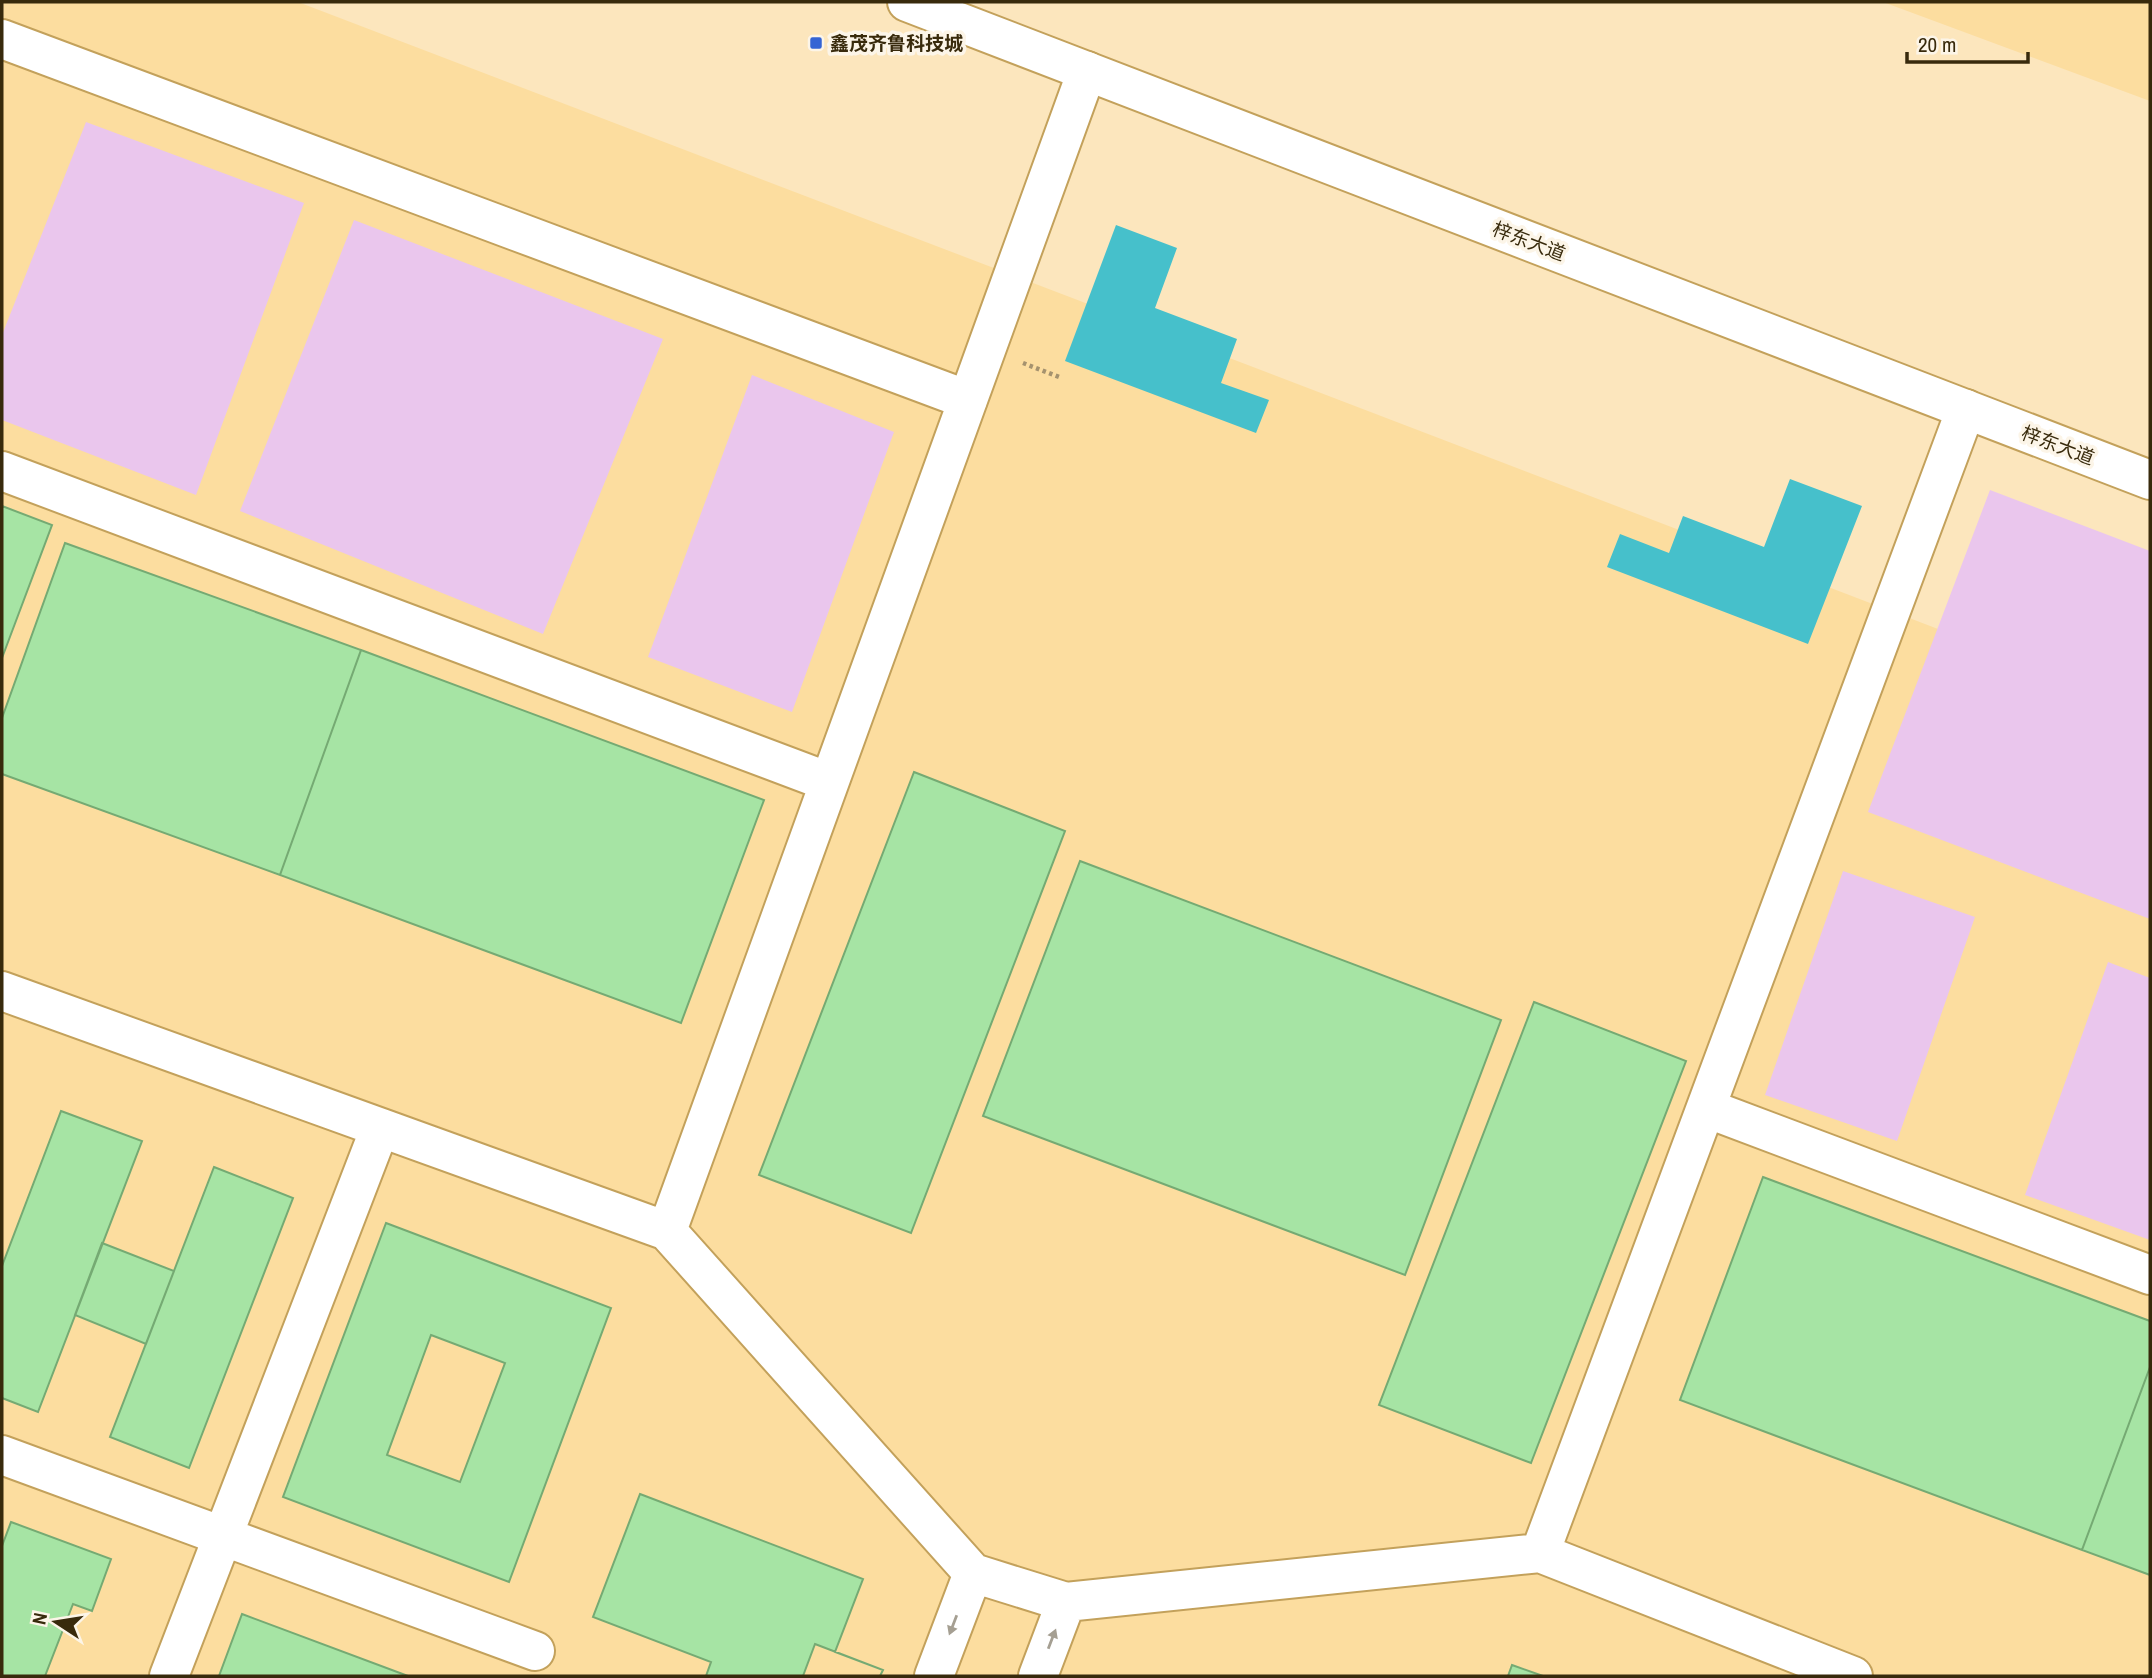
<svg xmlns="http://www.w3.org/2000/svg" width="2152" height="1678" font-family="'Archivo Narrow','Noto Sans SC',sans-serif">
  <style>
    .built { fill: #fcdd9f }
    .green { fill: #eac6ed }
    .water { fill: #46c0cb }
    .building { fill: #a6e4a4; stroke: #75aa73; stroke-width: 2; fill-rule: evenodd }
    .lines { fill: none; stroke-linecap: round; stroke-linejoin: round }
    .minor-casing { stroke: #c3a15b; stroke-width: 42 }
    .major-casing { stroke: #c3a15b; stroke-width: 42 }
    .path { stroke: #a5926e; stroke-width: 4.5; stroke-dasharray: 3.5 3.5; stroke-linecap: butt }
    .minor { stroke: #fff; stroke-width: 38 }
    .major { stroke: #fff; stroke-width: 38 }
    .oneway { fill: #a59f92 }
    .poi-dot { fill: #3464d4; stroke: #fcf5e8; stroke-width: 2.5 }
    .labels { text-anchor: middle; stroke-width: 7; stroke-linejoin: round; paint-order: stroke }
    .poi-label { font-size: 19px; font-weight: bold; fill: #382a0c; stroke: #fcf5e8; text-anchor: start }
    .street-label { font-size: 19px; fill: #382a0c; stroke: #fcf5e8 }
  </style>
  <rect width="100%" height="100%" fill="#fce6bd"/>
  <path class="built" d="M2,2H298L2150,710V1676H2Z
    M1883,2H2150V101Z"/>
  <path class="green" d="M86,122L304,203L196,495L2,420V335Z
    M354,220L663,339L543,634L240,511Z
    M752,375L894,432L792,712L648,657Z
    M1990,490L2150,551V919L1868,812Z
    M1843,871L1975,917L1897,1141L1765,1095Z
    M2108,962L2150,978V1240L2025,1195Z"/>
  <path class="water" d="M1116,225L1177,248L1155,308L1237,339L1221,383L1269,400L1256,433L1065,361Z
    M1790,479L1862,506L1808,644L1607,567L1620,534L1669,553L1683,516L1764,547Z"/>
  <path class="building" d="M2,506L52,525L2,658Z
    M65,543L361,650L280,875L2,774V718Z
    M361,650L764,800L681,1023L280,875Z
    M914,772L1065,831L911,1233L759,1175Z
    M1080,861L1501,1020L1405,1275L983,1116Z
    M1534,1002L1686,1061L1531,1463L1379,1405Z
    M61,1111L142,1141L38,1412L2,1398V1266Z
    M214,1167L293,1198L189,1468L110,1437Z
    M1763,1177L2150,1321V1367L2082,1550L1680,1400Z
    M386,1223L611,1308L509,1582L283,1497ZM431,1335L505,1363L460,1482L387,1455Z
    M102,1243L174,1271L146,1344L75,1315Z
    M2150,1367V1575L2082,1550Z
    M640,1494L863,1579L835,1652L883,1670L880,1676H706L711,1662L593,1617Z
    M11,1522L111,1559L92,1611L73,1604L45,1676H2V1546Z
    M242,1614L408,1676H219Z
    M815,1644L883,1670L880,1676H803Z
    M1512,1665L1543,1676H1508Z"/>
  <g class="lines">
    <defs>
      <path id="minor" d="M2,39L968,400
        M2,471L829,782
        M2,991L667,1231L973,1573L1066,1602L1540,1553L1853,1676
        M1706,1108L2150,1275
        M667,1231L1087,71
        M2,1455L535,1651
        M1540,1553L1966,409
        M169,1676L380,1128
        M934,1676L973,1573
        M1038,1676L1066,1602"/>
      <path id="major" d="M907,2L2150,480"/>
    </defs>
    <use href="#minor" class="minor-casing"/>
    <use href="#major" class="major-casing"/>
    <path class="path" d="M1023,363L1059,377"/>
    <use href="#minor" class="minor"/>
    <use href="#major" class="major"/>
  </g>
  <defs><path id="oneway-solid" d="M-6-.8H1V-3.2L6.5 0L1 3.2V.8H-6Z" transform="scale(1.75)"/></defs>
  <g class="oneway">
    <use href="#oneway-solid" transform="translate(953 1625) rotate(111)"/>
    <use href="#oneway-solid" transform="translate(1052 1639) rotate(-69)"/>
  </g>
  <rect class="poi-dot" x="809" y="36" width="14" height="14" rx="3.5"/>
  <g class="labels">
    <g class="poi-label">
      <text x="830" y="50">鑫茂齐鲁科技城</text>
    </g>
    <g class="street-label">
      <text transform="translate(1529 241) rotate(21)" y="7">梓东大道</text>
      <text transform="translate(2058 445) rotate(21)" y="7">梓东大道</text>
    </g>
  </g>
  <rect width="2152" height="1678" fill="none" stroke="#382a0c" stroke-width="7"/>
  <g transform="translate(56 1622) rotate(282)" stroke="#fcf5e8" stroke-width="5" paint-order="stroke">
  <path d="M0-5L12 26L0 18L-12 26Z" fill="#382a0c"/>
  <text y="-10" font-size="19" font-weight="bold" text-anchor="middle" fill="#382a0c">N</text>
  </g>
  <path d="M1907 52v10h121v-10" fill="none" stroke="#382a0c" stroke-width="3.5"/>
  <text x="1918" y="52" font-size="21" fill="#382a0c" stroke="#fcf5e8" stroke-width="5" paint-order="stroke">20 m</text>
</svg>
